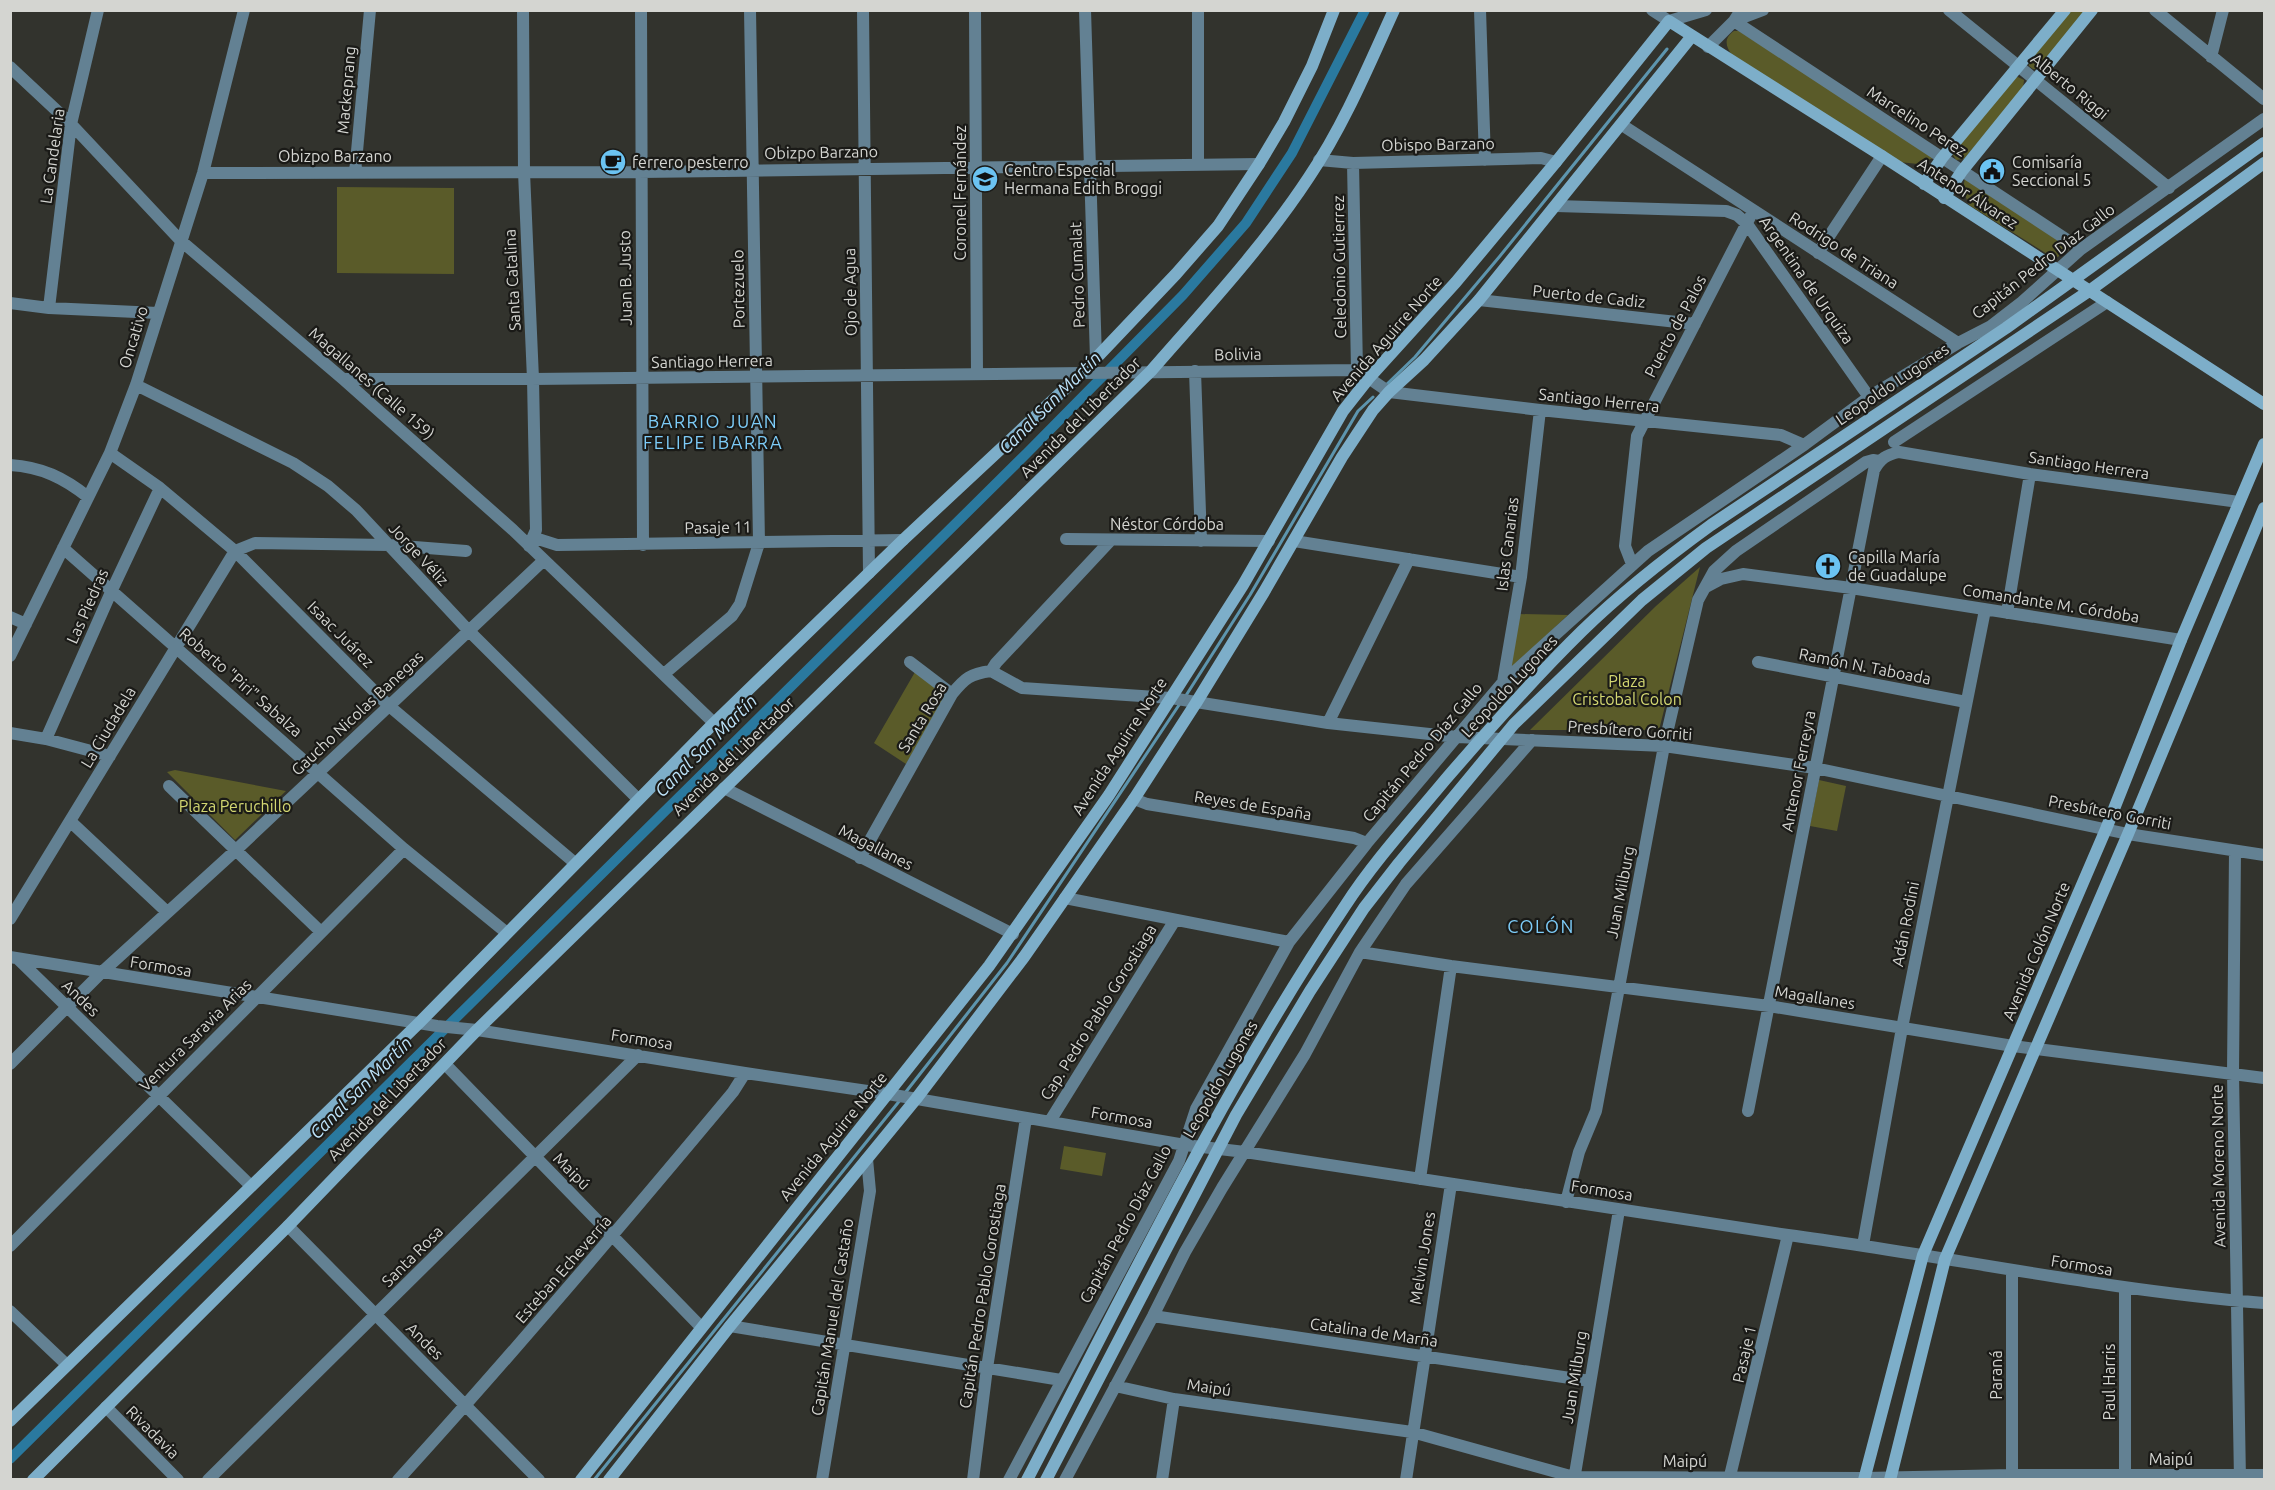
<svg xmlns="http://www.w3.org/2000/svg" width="2275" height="1490" font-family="Ubuntu,sans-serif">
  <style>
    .green { fill: #5a5b29 }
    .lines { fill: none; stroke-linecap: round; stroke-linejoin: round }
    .stream { stroke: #5d95ae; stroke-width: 3 }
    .canal { stroke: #2a799f; stroke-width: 10 }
    .street { stroke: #638193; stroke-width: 12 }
    .secondary { stroke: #7daec9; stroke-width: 12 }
    .labels { text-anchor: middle; stroke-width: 4.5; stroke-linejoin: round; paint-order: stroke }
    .street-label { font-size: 16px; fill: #d4d5d1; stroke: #1a1a17 }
    .poi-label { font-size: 16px; fill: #d4d5d1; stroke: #1a1a17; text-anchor: start }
    .park-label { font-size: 16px; fill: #d4d872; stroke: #1a1a17 }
    .water-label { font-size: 18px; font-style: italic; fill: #bee4fb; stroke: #1a1a17 }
    .neighbourhood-label { font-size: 18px; letter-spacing: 1.5px; fill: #7dccf8; stroke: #1a1a17 }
  </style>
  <rect width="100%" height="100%" fill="#32332d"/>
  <path class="green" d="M2070,11H2086L2037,69H2033L2029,66V60Z
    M1734,31H1739L1936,157L1918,164L1899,162L1732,55C1725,46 1724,38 1734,31Z
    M2018,77L2024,80L2023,88L1964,159L1956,160L1953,155L1954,150L2015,78Z
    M1965,177L2073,246L2055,259L1969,205L1963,190Z
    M337,187L454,188V274L337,273Z
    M1700,567L1659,730H1530L1656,606Z
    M1518,614L1568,615L1510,669Z
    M915,672L946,695L906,764L874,743Z
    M175,770L286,791L235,840L167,772Z
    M1819,780L1846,786L1837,831L1810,826Z
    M1064,1146L1106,1153L1102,1176L1060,1169Z"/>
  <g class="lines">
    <path class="stream" d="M1386,385L1415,357L1500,256L1667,49
      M1185,697L1250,595L1358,411L1373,397
      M905,1093L1007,963L1181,702
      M594,1480L901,1099"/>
    <path class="canal" d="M10,1459L1027,453L1183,295L1246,223L1292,153L1365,10"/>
    <path class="street" d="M523,10L524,172L533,379L536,530L529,546
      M641,10L643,545
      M863,10L869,573
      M975,10L977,374
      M1085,10L1096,358
      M1198,10V164
      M1480,10L1485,160
      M1652,10L1669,21L1706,10
      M1741,10L1734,21L2081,249
      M1949,10L2169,188
      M2155,10L2264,99
      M1708,47L1734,21L1763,10
      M2211,57L2223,10
      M10,67L71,124L180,240L343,379L513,530L714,723
      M1622,125L1958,343
      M1319,160L1353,163L1541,158L1556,162
      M1353,163L1357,370
      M203,173L640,172L1259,164
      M355,173L370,10
      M1556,206L1726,211L1737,215L1747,224L1869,397
      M1818,253L1882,156
      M1479,300L1695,324
      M10,303L49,308L158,313
      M49,308L71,124L98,10
      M1195,371L1201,541
      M343,379H533L1357,370L1389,392L1540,410L1781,435L1804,445
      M136,385L293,463L328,486L356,510L469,631L638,799
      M1894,442L2107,302
      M110,453L160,488L235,551L388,705L575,863
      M10,465C42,467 64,478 88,497
      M535,538L557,545L903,540
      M1066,539L1269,541
      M1294,541L1521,577
      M63,548L404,849L507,933
      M1632,564L1625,546L1637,436L1750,217
      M1706,587L1721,579L1743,574L1851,588L2181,640
      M2007,613L2030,474
      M10,617L26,624
      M10,656L110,453L136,385L203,173L244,10
      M910,662L952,694
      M1758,662L1966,702
      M991,671L1022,688L1171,698L1328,723L1457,737L1664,746L1815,768L2128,834L2264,855
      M664,674L732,616L740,604L759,543L750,10
      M1503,682L1521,577L1540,410
      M1328,723L1409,559
      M10,733L46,739L110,756
      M46,739L112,590L160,488
      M169,786L321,932
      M724,788L1013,934
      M1134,799L1147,804L1354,838L1367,843
      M71,822L167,912
      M2235,851L2233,1073L2240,1480
      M860,858L952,694C965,678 970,674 991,671L996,663L1111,540
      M1065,898L1289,942
      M10,919L235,551L255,543L389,545L466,551
      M1360,952L1451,966L1769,1006L2013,1046L2264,1078
      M10,957L437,1026L477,1030L745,1073L888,1094L1185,1145L1245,1152L1788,1235C1947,1256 2104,1290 2264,1303
      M18,959L251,1186
      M10,1064L101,973L235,851L544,560
      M445,1064L701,1327
      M1748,1111L1874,470C1881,458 1886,455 1899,452L2030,474L2239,502
      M1050,1121L1175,920
      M1420,1179L1451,966
      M1566,1202L1579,1152L1596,1111L1664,746L1698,600L1714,571L1736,551L1866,462L1873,460L1879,461
      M288,1226L539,1480
      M1863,1245L1902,1028L1985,610
      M10,1246L404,849
      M10,1311L67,1365
      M1153,1316L1590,1381
      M730,1326L1061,1380
      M1115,1386L1174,1399L1412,1432L1574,1477L1865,1478L2012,1475H2264
      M106,1407L178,1480
      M2125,1476V1288
      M208,1480L638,1055
      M398,1480C513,1354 623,1224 733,1092L745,1073
      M822,1480L870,1191L867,1159
      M973,1480L987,1368L1026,1118
      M1009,1480L1179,1161L1196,1109L1289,942L1367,843L1503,682L1648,551L1804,445L1869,397L1958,343L1991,326L2022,302L2081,249L2264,119
      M1065,1480L1153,1316L1185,1252L1222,1188L1305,1054L1360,952L1406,884L1532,740
      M1162,1480L1174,1399
      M1406,1480L1451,1184
      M1574,1480L1619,1210
      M1729,1480L1788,1235
      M2012,1480V1270"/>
    <path class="secondary" d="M1924,184L1942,158L2065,10
      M1944,198L1962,171L2092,10
      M10,1421L419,1023L714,723L903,540L1082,373L1176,274L1218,226L1259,164L1284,122L1312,66L1334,10
      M33,1480L288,1226L477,1030L1151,371C1206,308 1263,247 1309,177C1344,125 1368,67 1394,10
      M581,1480L989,966L1109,795L1243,585L1343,411L1369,378L1456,282L1556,162L1669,21L1882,156L2264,404
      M609,1480L730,1326L916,1099L1024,957L1134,799L1196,703L1264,592L1342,457L1373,410L1389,392L1424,360L1479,300L1692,36
      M1027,1480C1128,1286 1223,1088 1345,906C1374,861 1411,821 1445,780C1489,729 1534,678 1582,631C1622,592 1667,557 1711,525L2006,328L2264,143
      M1046,1480L1236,1115L1310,991L1364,908L1399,863L1514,724L1642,600L1706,548L2089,291L2264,163
      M1864,1480L1923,1255L2106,829L2181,640L2264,444
      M1890,1480L1945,1259L2128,834L2264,508"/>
  </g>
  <defs>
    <symbol id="cafe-disc" viewBox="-11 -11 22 22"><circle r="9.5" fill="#6bc3f2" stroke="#1a1a17"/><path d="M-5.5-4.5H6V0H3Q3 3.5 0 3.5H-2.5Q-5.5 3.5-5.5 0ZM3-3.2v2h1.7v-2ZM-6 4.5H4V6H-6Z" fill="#111"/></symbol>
    <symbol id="civic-disc" viewBox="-11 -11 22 22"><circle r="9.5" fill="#6bc3f2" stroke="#1a1a17"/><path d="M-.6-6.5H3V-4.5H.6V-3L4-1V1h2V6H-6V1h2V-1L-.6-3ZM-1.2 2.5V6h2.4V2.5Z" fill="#111"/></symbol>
    <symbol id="school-disc" viewBox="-11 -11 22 22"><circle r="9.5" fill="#6bc3f2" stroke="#1a1a17"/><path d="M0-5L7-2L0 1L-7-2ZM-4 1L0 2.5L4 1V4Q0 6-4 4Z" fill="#111"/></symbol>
    <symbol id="church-disc" viewBox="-11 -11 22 22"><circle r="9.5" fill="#6bc3f2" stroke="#1a1a17"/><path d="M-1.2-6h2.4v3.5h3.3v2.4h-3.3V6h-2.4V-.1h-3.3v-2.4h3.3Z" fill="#111"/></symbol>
  </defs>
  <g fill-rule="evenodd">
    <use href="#cafe-disc" x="598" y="147" width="30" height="30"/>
    <use href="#civic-disc" x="1977" y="156" width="30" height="30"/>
    <use href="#school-disc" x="970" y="164" width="30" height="30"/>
    <use href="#church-disc" x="1813" y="551" width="30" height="30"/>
  </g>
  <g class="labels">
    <g class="street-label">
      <text transform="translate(2070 86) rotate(39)" y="6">Alberto Riggi</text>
      <text transform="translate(346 90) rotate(-85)" y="6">Mackeprang</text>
      <text transform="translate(1917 121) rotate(33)" y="6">Marcelino Perez</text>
      <text transform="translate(1438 144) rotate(-1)" y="6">Obispo Barzano</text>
      <text transform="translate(821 152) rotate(-1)" y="6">Obizpo Barzano</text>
      <text transform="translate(52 156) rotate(-82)" y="6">La Candelaria</text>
      <text x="335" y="162">Obizpo Barzano</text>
      <text transform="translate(960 193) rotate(-90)" y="6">Coronel Fernández</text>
      <text transform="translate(1968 193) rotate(33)" y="6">Antenor Álvarez</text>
      <text transform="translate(1844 250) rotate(33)" y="6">Rodrigo de Triana</text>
      <text transform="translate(2043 261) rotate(-38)" y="6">Capitán Pedro Díaz Gallo</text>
      <text transform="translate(1339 267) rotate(-91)" y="6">Celedonio Gutierrez</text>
      <text transform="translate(1077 275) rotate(-92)" y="6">Pedro Cumalat</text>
      <text transform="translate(625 278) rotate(-91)" y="6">Juan B. Justo</text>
      <text transform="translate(512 280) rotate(-93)" y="6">Santa Catalina</text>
      <text transform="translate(1807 280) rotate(55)" y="6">Argentina de Urquiza</text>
      <text transform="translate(738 289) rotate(-91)" y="6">Portezuelo</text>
      <text transform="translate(850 292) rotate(-91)" y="6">Ojo de Agua</text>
      <text transform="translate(1589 296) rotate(6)" y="6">Puerto de Cadiz</text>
      <text transform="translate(1675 326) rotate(-62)" y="6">Puerto de Palos</text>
      <text transform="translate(133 337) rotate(-73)" y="6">Oncativo</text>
      <text transform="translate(1386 338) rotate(-49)" y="6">Avenida Aguirre Norte</text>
      <text transform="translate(1238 354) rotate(-1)" y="6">Bolivia</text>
      <text transform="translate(712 361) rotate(-1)" y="6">Santiago Herrera</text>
      <text transform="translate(372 383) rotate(41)" y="6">Magallanes (Calle 159)</text>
      <text transform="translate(1892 384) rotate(-34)" y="6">Leopoldo Lugones</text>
      <text transform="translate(1599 400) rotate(6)" y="6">Santiago Herrera</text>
      <text transform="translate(1080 417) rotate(-45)" y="6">Avenida del Libertador</text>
      <text transform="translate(2089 465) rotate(8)" y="6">Santiago Herrera</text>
      <text x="1167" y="530">Néstor Córdoba</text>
      <text transform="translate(718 527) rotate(-1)" y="6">Pasaje 11</text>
      <text transform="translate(1507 544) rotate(-83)" y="6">Islas Canarias</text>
      <text transform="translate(419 554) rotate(47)" y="6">Jorge Véliz</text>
      <text transform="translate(2051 603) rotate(9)" y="6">Comandante M. Córdoba</text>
      <text transform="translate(87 606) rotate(-66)" y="6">Las Piedras</text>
      <text transform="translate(341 634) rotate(45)" y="6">Isaac Juárez</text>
      <text transform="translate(1865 666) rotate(11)" y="6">Ramón N. Taboada</text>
      <text transform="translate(241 682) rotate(41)" y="6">Roberto "Piri" Sabalza</text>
      <text transform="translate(1509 686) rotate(-47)" y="6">Leopoldo Lugones</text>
      <text transform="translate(357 713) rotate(-43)" y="6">Gaucho Nicolas Banegas</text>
      <text transform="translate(922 717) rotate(-59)" y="6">Santa Rosa</text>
      <text transform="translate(108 727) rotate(-59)" y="6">La Ciudadela</text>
      <text transform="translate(1630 730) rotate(4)" y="6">Presbítero Gorriti</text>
      <text transform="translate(1119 746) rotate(-57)" y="6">Avenida Aguirre Norte</text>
      <text transform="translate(1422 752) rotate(-50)" y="6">Capitán Pedro Díaz Gallo</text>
      <text transform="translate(733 756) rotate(-44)" y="6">Avenida del Libertador</text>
      <text transform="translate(1798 771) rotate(-79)" y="6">Antenor Ferreyra</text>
      <text transform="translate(1253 805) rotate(9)" y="6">Reyes de España</text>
      <text transform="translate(2110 812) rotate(11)" y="6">Presbítero Gorriti</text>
      <text transform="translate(876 847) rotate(27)" y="6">Magallanes</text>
      <text transform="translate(1620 892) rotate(-79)" y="6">Juan Milburg</text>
      <text transform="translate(1905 924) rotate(-79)" y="6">Adán Rodini</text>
      <text transform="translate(2036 951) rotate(-67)" y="6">Avenida Colón Norte</text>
      <text transform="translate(161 966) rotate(9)" y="6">Formosa</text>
      <text transform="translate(1815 997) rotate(9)" y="6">Magallanes</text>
      <text transform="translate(81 998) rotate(44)" y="6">Andes</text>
      <text transform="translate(1098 1012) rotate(-58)" y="6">Cap. Pedro Pablo Gorostiaga</text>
      <text transform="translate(195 1035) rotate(-45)" y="6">Ventura Saravia Arias</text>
      <text transform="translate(642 1039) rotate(9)" y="6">Formosa</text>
      <text transform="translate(1220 1079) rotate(-60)" y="6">Leopoldo Lugones</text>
      <text transform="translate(387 1099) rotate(-46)" y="6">Avenida del Libertador</text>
      <text transform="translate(1122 1117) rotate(10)" y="6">Formosa</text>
      <text transform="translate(833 1136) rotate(-51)" y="6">Avenida Aguirre Norte</text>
      <text transform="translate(2218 1166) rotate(-91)" y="6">Avenida Moreno Norte</text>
      <text transform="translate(572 1171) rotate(45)" y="6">Maipú</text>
      <text transform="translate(1602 1190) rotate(9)" y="6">Formosa</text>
      <text transform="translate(1125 1224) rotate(-62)" y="6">Capitán Pedro Díaz Gallo</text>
      <text transform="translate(412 1256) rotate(-45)" y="6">Santa Rosa</text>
      <text transform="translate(1422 1258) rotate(-81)" y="6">Melvin Jones</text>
      <text transform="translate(2082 1265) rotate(9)" y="6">Formosa</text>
      <text transform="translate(563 1269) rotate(-49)" y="6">Esteban Echeverría</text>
      <text transform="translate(982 1296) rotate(-81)" y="6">Capitán Pedro Pablo Gorostiaga</text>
      <text transform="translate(832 1317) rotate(-81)" y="6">Capitán Manuel del Castaño</text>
      <text transform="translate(1374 1332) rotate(8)" y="6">Catalina de Marña</text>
      <text transform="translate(425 1341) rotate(45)" y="6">Andes</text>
      <text transform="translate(1744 1354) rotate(-77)" y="6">Pasaje 1</text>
      <text transform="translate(1996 1375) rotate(-90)" y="6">Paraná</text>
      <text transform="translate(1574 1377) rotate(-81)" y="6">Juan Milburg</text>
      <text transform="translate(2109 1382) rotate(-90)" y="6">Paul Harris</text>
      <text transform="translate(1209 1387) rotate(8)" y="6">Maipú</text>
      <text transform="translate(153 1432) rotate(45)" y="6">Rivadavia</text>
      <text x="2171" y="1465">Maipú</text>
      <text x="1685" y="1467">Maipú</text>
    </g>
    <g class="poi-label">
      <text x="632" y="168">ferrero pesterro</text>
      <text x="2012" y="168">Comisaría<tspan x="2012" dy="18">Seccional 5</tspan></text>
      <text x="1004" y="176">Centro Especial<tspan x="1004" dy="18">Hermana Edith Broggi</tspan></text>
      <text x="1848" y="563">Capilla María<tspan x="1848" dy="18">de Guadalupe</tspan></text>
    </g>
    <g class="park-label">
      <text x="1627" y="687">Plaza<tspan x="1627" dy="18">Cristobal Colon</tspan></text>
      <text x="235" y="812">Plaza Peruchillo</text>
    </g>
    <g class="water-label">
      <text transform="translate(1050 403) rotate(-45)" y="6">Canal San Martín</text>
      <text transform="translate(706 746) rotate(-45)" y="6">Canal San Martín</text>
      <text transform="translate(361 1088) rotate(-45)" y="6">Canal San Martín</text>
    </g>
    <g class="neighbourhood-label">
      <text x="713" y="428">BARRIO JUAN<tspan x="713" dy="21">FELIPE IBARRA</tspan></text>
      <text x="1541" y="933">COLÓN</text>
    </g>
  </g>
  <rect width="2275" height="1490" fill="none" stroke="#d4d5d1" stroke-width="24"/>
</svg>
